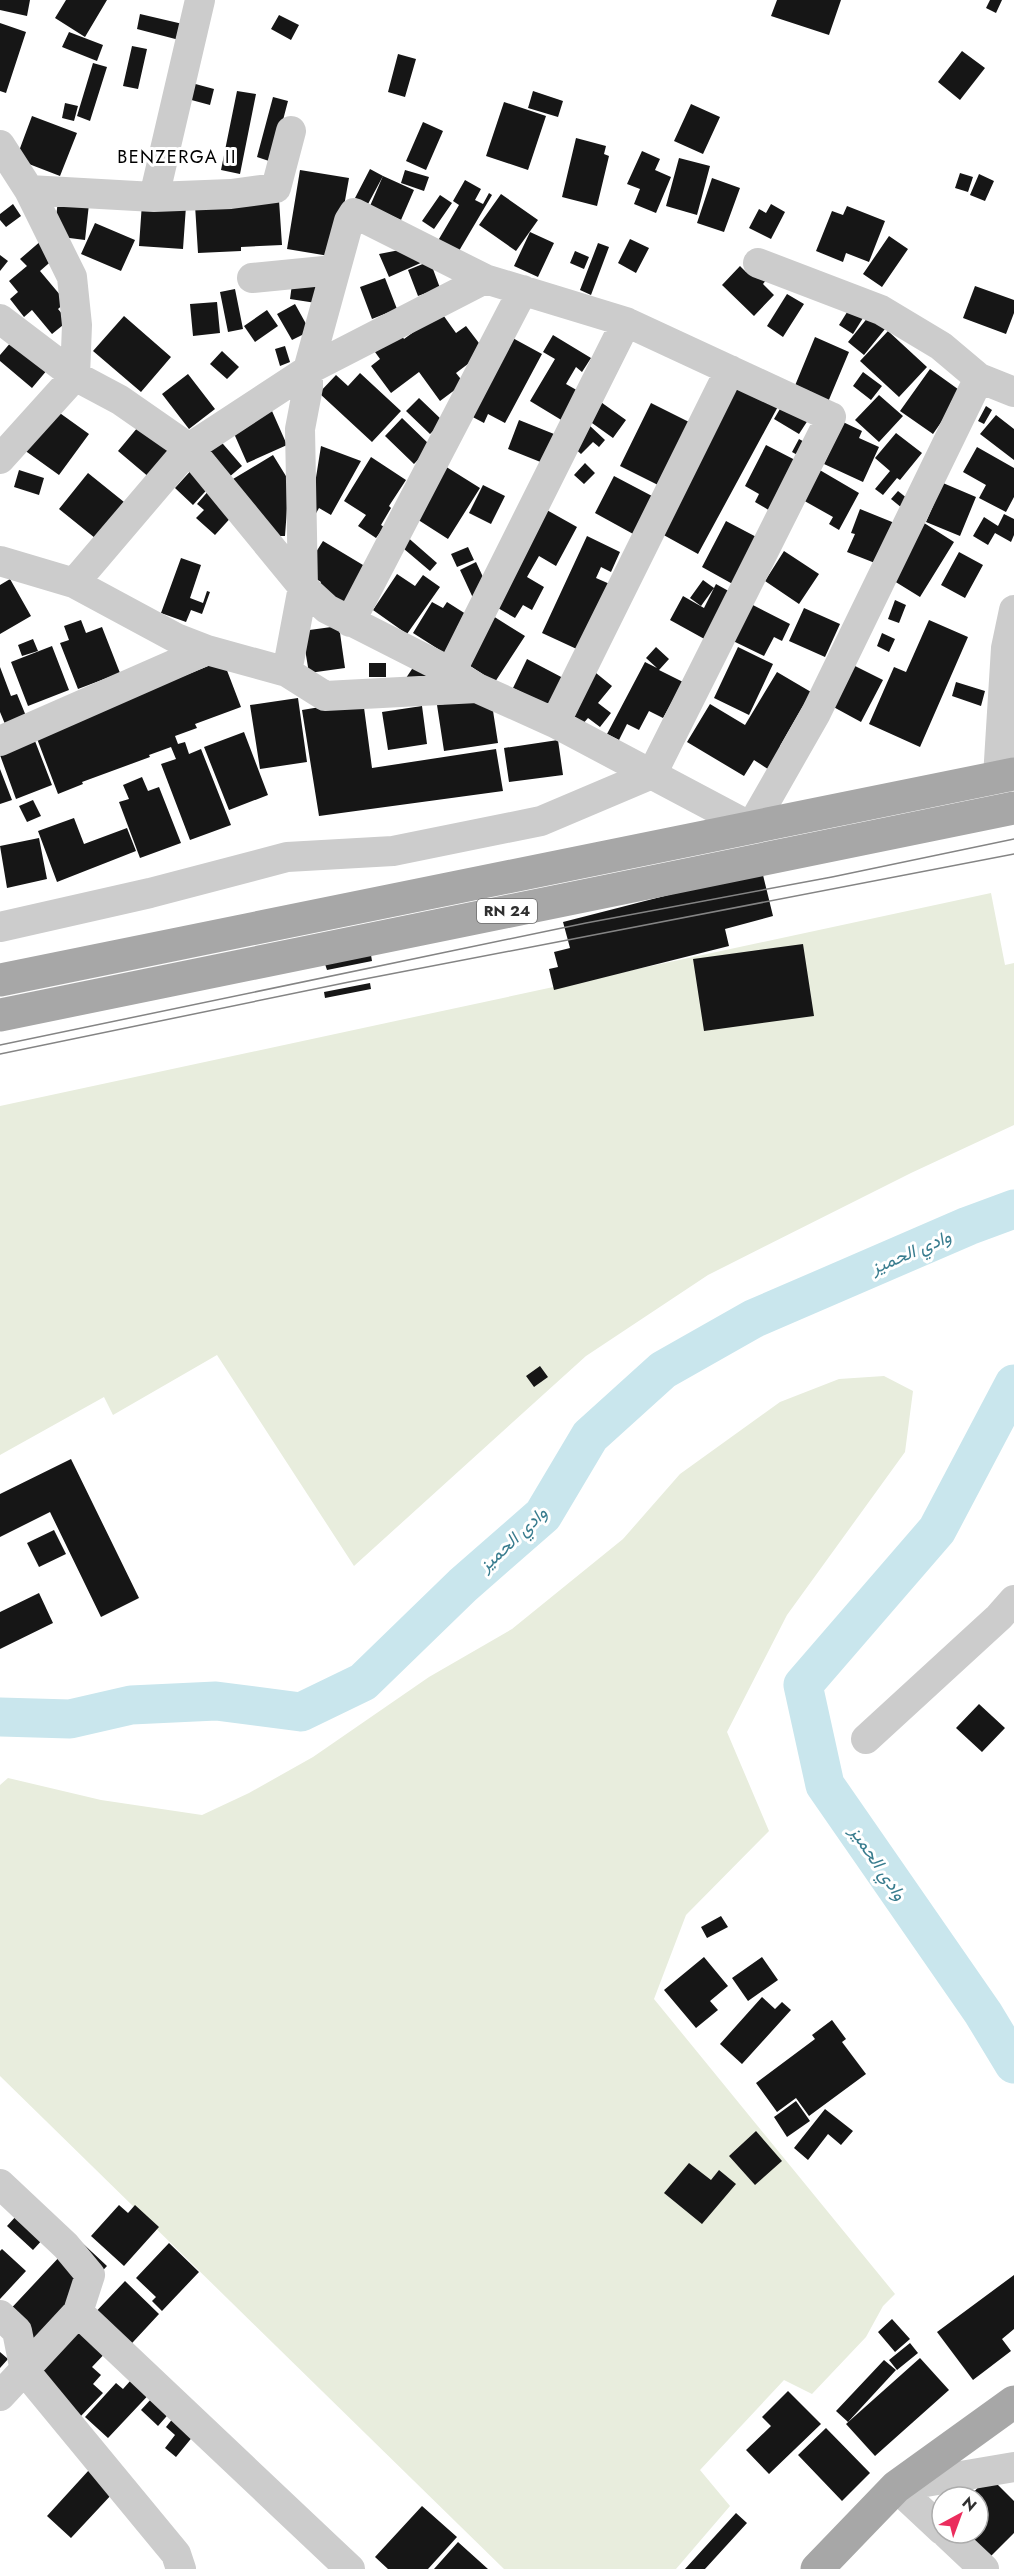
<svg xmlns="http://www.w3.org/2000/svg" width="1014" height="2569" font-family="Jost,Vazirmatn,sans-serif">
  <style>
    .green { fill: #e8eddd }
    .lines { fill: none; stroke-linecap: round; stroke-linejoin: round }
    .river { stroke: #c9e6ed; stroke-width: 39 }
    .building { fill: #161616 }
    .minor { stroke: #ccc; stroke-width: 30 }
    .major { stroke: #a7a7a7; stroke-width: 33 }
    .tram { stroke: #848484; stroke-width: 1.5 }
    .labels { text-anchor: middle; stroke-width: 6; stroke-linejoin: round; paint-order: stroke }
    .shield { fill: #fff; stroke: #6d6d6d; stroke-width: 1.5 }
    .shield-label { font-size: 15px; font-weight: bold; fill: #2f2f2f }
    .neighbourhood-label { font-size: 18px; letter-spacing: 1.5px; fill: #000; stroke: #fff }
    .water-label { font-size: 18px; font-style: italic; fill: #387c8e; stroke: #fff }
  </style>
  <rect width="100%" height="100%" fill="#fff"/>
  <path class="green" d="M991,893L1005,965L1014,963V1125L911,1173L708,1275L586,1356L354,1566L217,1355L113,1415L104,1397L0,1455V1106Z
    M884,1376L913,1391L905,1452L787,1615L727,1732L769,1831L686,1915L654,1999L895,2294L883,2306L866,2337L812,2394L784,2380L700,2470L730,2506L676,2569H504L0,2076V1785L8,1778L101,1800L202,1815L249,1793L313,1757L429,1677L512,1629L623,1539L680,1474L780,1402L839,1379Z"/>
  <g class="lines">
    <path class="river" d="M1014,1384L937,1530L803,1685L825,1785L983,2013L1014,2064
      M0,1717L70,1719L131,1705L216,1701L301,1712L363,1682L463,1585L543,1515L590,1436L663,1370L753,1319L968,1226L1014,1209"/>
  </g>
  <path class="building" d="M0,0H30L27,16L0,10Z
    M66,0H107L85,37L55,18Z
    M777,0H841L829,35L771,16Z
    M990,0H1002L996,13L986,8Z
    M140,14L187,25L183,41L137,29Z
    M279,15L299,25L291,40L271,29Z
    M0,23L26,32L6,93L0,91Z
    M69,32L103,45L97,61L62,47Z
    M132,46L147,49L138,89L123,86Z
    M962,51L985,68L960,100L938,82Z
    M398,54L416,59L405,97L388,92Z
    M93,63L107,67L90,121L77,116Z
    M188,82L214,89L210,105L184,98Z
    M237,91L256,94L240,174L221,170Z
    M533,91L563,101L558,117L528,108Z
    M273,97L288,101L272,162L257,157Z
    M504,102L546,116L528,170L486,156Z
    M65,103L78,106L74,121L62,118Z
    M691,104L720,117L703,154L674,141Z
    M32,116L77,133L60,176L16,159Z
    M423,122L443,131L426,170L406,161Z
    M576,138L606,146L604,154L609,156L597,206L562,197Z
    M642,151L660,159L655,170L671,177L656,213L634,204L640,189L627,184Z
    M679,158L710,166L697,215L666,206Z
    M370,169L383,176L368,204L355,198Z
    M300,170L349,178L335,257L287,249Z
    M405,170L429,177L424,191L401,183Z
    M960,173L973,177L968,192L955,188Z
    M979,174L994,181L985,201L970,195Z
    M383,176L414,190L401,220L370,206Z
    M712,178L740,188L724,232L697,223Z
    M465,180L481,189L475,200L483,204L489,193L492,195L456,256L436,244L459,205L453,201Z
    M501,194L538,220L516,251L479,225Z
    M440,195L452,203L434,229L422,221Z
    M58,200L89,204L85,240L54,236Z
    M279,200L282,245L241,247V251L198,253L195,205Z
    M142,203L186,206L183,249L139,246Z
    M13,204L21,216L6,227L0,220V214Z
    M771,204L785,212L771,239L749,228L759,209L766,213Z
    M847,206L885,221L869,262L846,253L843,262L816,251L832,211L843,215Z
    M95,223L135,240L121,271L81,254Z
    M530,232L554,243L538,277L514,266Z
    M889,236L908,249L882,287L863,274Z
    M630,239L649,248L636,273L618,263Z
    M42,240L56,257L40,271L66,302L58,309L68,321L52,334L32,310L24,317L10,299L18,292L9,281L27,266L20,259Z
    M598,243L609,247L591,295L580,290Z
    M415,247L423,262L389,277L379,254Z
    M575,251L589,257L584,269L570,263Z
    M0,255L8,261L0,271Z
    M430,261L440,288L418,296L408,270Z
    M740,266L746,272L766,280L763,284L774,295L754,316L722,285Z
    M293,277L320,281L316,303L290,299Z
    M385,278L397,309L372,319L360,287Z
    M975,286L1014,300V313L1006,334L963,318Z
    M235,289L243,329L228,332L220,292Z
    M787,294L804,304L783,337L767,326Z
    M217,302L220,333L193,336L190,304Z
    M295,304L310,331L292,340L277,314Z
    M849,309L863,318L853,334L839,325Z
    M267,310L278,326L255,342L244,326Z
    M873,311L889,324L864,355L848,342Z
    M441,312L456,333L466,326L485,351L456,373L464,383L440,401L419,372L391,393L371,366L380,359L375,352L400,333L404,339Z
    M124,316L171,357L141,392L93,351Z
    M888,331L927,367L899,397L860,361Z
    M18,334L53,363L32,388L0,361V355Z
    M553,335L591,358L582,372L576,367L566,384L580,392L563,421L530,401L555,359L543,352Z
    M509,336L542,354L505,423L488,414L484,423L467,414Z
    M815,337L849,352L828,402L794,388Z
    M285,346L290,362L280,366L275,349Z
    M222,351L239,367L227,379L210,364Z
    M930,369L962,392L933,434L900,411Z
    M863,372L882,386L871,400L853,386Z
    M360,373L401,411L372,442L319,393L336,375L348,386Z
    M188,374L215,409L189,429L162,394Z
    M739,379L781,401L698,554L660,533Z
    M879,395L903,416L879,442L855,420Z
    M419,398L443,421L430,434L406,411Z
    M598,400L626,420L613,438L585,418Z
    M784,402L810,417L799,434L774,419Z
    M651,403L689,422L658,485L620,466Z
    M50,406L89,434L59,475L20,447Z
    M986,406L992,410L984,424L978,421Z
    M272,411L287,445L247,463L232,429Z
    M996,415L1014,429V460L980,434Z
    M402,418L431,446L414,464L385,436Z
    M519,420L554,434L543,463L508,449Z
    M843,422L862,431L859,438L879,447L863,482L824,464Z
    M589,425L605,440L599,447L593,442L581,454L571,445Z
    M138,427L174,449L150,478L118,451Z
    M896,433L922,453L900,480L897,478L883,495L875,489L890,471L875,458Z
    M217,437L242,466L228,478L204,450Z
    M799,439L810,445L803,458L792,452Z
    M766,445L799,462L772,512L755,502L759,494L745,486Z
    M321,446L361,461L331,515L319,508L314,517L311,509Z
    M977,447L1014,468V497L1006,512L979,498L986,485L963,472Z
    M273,455L289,481L285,536H273L233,479Z
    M371,457L406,480L389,506L391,508L381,525L384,527L376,538L358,526L366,515L344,501Z
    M440,463L480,488L448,539L409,514Z
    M585,463L595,473L584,484L574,475Z
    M195,466L213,483L193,505L175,488Z
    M818,469L859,493L839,530L829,524L833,517L801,499Z
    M19,470L44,478L39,495L14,487Z
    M88,473L124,502L95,538L59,509Z
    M614,476L652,496L635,535L595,513Z
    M943,483L976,497L960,536L926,522Z
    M483,485L505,496L491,524L469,513Z
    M210,489L235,513L215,535L196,518L204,510L197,504Z
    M898,491L908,499L902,508L891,499Z
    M545,509L577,527L556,566L539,556L527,577L544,587L532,610L523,605L515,618L491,604Z
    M860,509L897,524L880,565L847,552L855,534L851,533Z
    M1004,514L1014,519V535L1011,542L995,533L988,545L973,536L984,517L998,526Z
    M726,521L764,541L738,587L702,567Z
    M921,521L954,542L920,597L886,576Z
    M405,535L437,563L430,571L397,543Z
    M587,536L620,552L611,572L601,567L596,578L612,585L581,651L542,633Z
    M323,541L368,568L346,604L318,588L321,582L304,571Z
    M468,547L474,560L457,567L451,554Z
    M784,551L819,574L799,604L765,581Z
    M959,552L983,565L965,598L941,585Z
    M181,558L201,565L190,598L203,603L207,591L210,592L202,614L191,610L186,622L161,613Z
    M476,562L489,590L473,598L460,570Z
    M397,574L415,586L423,575L440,587L407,634L373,610Z
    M10,579L31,616L0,634V585Z
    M703,580L714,588L701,606L690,598Z
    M716,584L734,594L708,641L670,620L683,596L704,608Z
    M895,600L906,605L899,623L888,619Z
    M432,602L443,608L447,602L469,616L446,654L413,633Z
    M749,603L790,624L782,641L774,637L764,656L731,640Z
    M804,608L840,624L825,657L789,641Z
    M493,616L525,636L495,682L464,662Z
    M81,620L86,633L102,627L120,673L78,689L60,643L69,640L64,626Z
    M929,620L968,637L920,747L869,724L894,667L906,672Z
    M339,626L345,668L309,673L302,631Z
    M882,633L895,639L889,652L877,646Z
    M33,639L38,651L22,656L18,645Z
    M52,646L69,690L28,706L11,662Z
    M656,647L669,659L659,670L683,682L663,718L649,711L639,730L627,724L619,740L607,734L645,662L657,668L646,658Z
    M738,647L773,664L749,715L714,698Z
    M527,659L565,679L551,707L513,688Z
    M223,660L241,707L195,724L197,728L175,736L178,744L185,742L189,754L201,749L231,825L190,840L161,764L176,759L171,747L149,755L150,757L82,782L83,784L58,794L36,736Z
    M369,663H386V677H369Z
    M849,663L883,680L861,722L828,704Z
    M414,666L427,676L406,678Z
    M0,667L11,696L17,694L26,716L5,724L0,712Z
    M777,672L811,692L780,746L785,748L771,771L754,760L744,776L687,742L710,704L745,725Z
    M596,673L612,686L598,703L611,713L600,727L588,718L581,726L565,712Z
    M956,682L985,691L981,706L952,696Z
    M298,698L307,762L260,769L250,705Z
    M491,698L498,743L444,751L437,705Z
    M363,700L372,768L496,749L503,791L319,816L302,710Z
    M422,706L427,744L388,750L382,712Z
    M244,732L268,795L229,810L204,747Z
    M558,740L563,775L509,782L504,748Z
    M35,741L52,785L16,799L0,755Z
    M0,769L12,800L0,804Z
    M142,777L148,791L159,787L181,843L140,858L119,802L129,799L123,785Z
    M33,800L41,816L27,822L19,806Z
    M74,818L84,844L127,828L136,851L57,882L38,831Z
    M39,838L47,879L7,888L0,846Z
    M762,871L773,916L725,929L729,946L554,990L549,969L558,967L554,952L570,948L563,922Z
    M803,944L814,1016L704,1031L693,959Z
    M371,955L372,961L327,970L325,964Z
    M370,983L371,989L325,998L324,992Z
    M540,1366L548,1377L534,1387L526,1376Z
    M71,1459L139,1598L101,1617L50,1512L0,1537V1494Z
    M54,1530L66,1554L39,1567L27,1543Z
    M39,1593L53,1623L0,1649V1612Z
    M979,1704L1005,1728L982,1752L956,1728Z
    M721,1916L728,1927L707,1938L701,1927Z
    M704,1957L728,1986L710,2001L718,2010L696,2028L664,1990Z
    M762,1957L778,1980L748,2001L732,1978Z
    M762,1997L775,2009L782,2002L791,2010L742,2064L720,2044Z
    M832,2020L846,2039L842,2042L866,2074L809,2116L796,2098L777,2112L756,2083L815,2039L812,2035Z
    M796,2101L810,2121L787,2137L774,2117Z
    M825,2109L853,2131L841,2145L828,2134L808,2160L794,2148Z
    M756,2131L782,2161L755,2185L729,2156Z
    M689,2163L711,2180L719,2170L736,2184L702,2224L664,2193Z
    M29,2202L55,2226L33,2250L7,2226Z
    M119,2205L128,2213L135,2205L159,2227L124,2266L91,2236Z
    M77,2238L107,2266L34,2343L4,2316Z
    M169,2243L199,2272L162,2311L152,2301L156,2297L136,2278Z
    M2,2249L26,2271L0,2299V2251Z
    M1014,2275V2329L1002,2339L1011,2351L973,2380L937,2332Z
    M125,2281L159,2314L121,2355L112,2346L92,2367L101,2375L93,2384L103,2393L79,2418L35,2376Z
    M892,2319L910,2339L895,2352L878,2332Z
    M910,2343L918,2353L897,2370L889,2360Z
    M0,2352L8,2359L0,2368Z
    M920,2358L949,2390L875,2456L846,2424Z
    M884,2360L896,2370L848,2422L836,2411Z
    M139,2371L156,2387L108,2438L85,2417L116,2383L123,2389Z
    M163,2386L180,2401L158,2426L141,2410Z
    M788,2391L821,2424L769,2474L746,2450L771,2426L762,2417Z
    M182,2407L203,2424L176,2457L165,2448L175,2435L166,2427Z
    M826,2428L870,2473L842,2501L798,2455Z
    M89,2470L113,2493L71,2538L47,2516Z
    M989,2476L1014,2501V2533L988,2559L963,2533H978V2497H969Z
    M422,2506L457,2537L428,2569H388L375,2557Z
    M736,2513L747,2523L705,2569H685Z
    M458,2542L488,2569H434Z"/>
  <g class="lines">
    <path class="minor" d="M0,145L29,190L72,277L77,325L75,376L0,459
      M29,190L154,197L231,194L276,188L291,131
      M154,197L200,0
      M252,278L334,270
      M0,319L75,376L120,400L189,448L303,587L327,609L451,672L477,688L555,723L751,827L816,713L979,378L941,346L881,310L758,263
      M979,378L1014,392
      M0,561L74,583L176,638L207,650L287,672L325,696L477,688
      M350,622L523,290
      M287,672L303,587L300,429L308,387V370L349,221L354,213L485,279
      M451,672L626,322
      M555,723L730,370
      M0,741L207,650
      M998,777L1006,648L1014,610
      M0,927L150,893L287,857L393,851L541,821L652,774L831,417L626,322L485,279L308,370L189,448L74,583
      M866,1739L999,1617L1014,1600
      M0,2184L66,2246L90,2275L78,2312L0,2396
      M78,2312L350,2569
      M0,2315L17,2331L25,2371L176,2554L181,2569
      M896,2487L1014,2467
      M896,2487L942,2530
      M946,2533L984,2569"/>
    <path class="major" d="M0,980L1014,774
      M0,1015L1014,808
      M817,2569L896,2487L1014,2402"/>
    <path class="tram" d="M0,1045L586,923L832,877L1014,839
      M0,1054L349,982L1014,854"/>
  </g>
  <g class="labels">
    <rect class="shield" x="477" y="899" width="60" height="24" rx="4.5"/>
    <g class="shield-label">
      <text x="507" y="916">RN 24</text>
    </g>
    <g class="neighbourhood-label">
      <text x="177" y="163">BENZERGA II</text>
    </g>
    <g class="water-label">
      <text transform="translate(911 1252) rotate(-23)" y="6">وادي الحميز</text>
      <text transform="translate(513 1539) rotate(-43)" y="6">وادي الحميز</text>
      <text transform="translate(878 1863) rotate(56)" y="6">وادي الحميز</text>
    </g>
  </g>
  <g transform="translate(960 2515) rotate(41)"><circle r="28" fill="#ffffff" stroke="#acacac" stroke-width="1.5"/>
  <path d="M0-4.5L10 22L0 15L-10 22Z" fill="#eb2d5d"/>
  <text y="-9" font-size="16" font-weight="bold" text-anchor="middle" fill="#2f2f2f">N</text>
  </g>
</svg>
